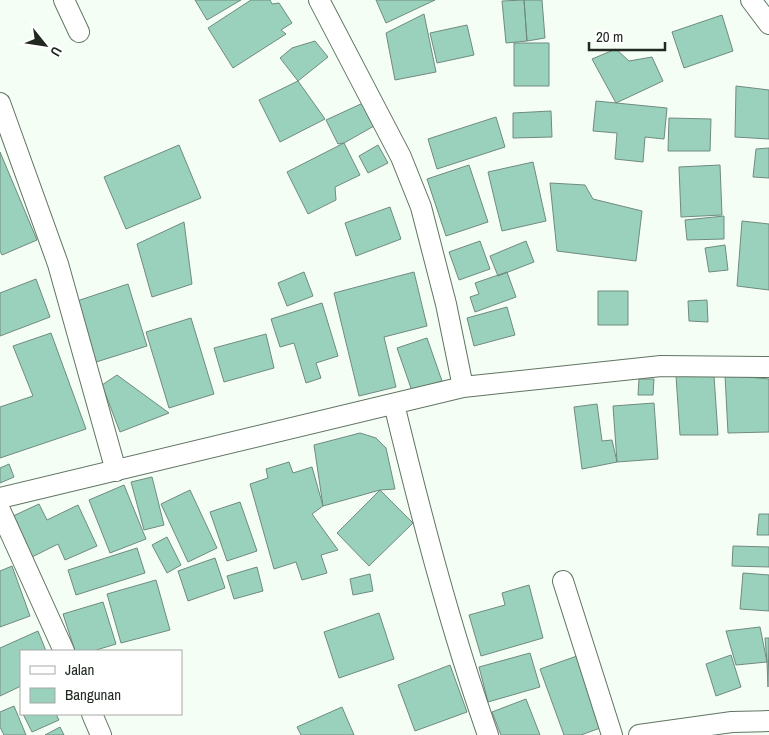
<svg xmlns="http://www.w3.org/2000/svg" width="769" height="735" font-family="'Archivo Narrow',sans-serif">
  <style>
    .building { fill: #9ad1bc; stroke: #6f8b80 }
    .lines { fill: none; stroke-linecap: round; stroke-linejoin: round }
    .street-casing { stroke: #617462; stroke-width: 22 }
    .street { stroke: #fff; stroke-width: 20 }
  </style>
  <rect width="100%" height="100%" fill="#f5fef5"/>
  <path class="building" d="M195,0H241L207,20Z
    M251,0H270L272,4L279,3L292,23L281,30L286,34L233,68L208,28Z
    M376,0H435L386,23Z
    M524,0H542L545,38L527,41Z
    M524,0L527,41L506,43L502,1Z
    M424,14L436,72L395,80L386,33Z
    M722,15L733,51L684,68L672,32Z
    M467,25L474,55L437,63L430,33Z
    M315,41L328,57L298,81L280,58L292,48Z
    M514,43H549V86H514Z
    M616,49L629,61L652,57L663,81L616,103L592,59Z
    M298,81L325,119L280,142L259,100Z
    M736,86L769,90V139L735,137Z
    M596,101L667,108L664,139L645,137L643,162L615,159L617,133L593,131Z
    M363,103L374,126L344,143L338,144L326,120Z
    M551,111L552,137L513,138V113Z
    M496,117L505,147L437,169L428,139Z
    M669,118L711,119L710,151H668Z
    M344,143L360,175L335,187L336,200L308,214L287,172Z
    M179,145L201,198L126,229L104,177Z
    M378,145L388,163L368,173L359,156Z
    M769,148V178L753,177L756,149Z
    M0,152L37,240L2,255L0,251Z
    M533,162L546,221L502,231L488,172Z
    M469,165L488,222L446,236L427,179Z
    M720,165L722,215L681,217L679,167Z
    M550,183L585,185L593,199L642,211L636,261L557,251Z
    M390,207L401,239L356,256L345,223Z
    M724,216V239L687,240L685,220Z
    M742,221L769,224V290L737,286Z
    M184,222L192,284L152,297L137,244Z
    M480,241L490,269L459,280L449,252Z
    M526,241L534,262L498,276L490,256Z
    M725,245L728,270L709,272L705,248Z
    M304,272L313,296L287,306L278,283Z
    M414,272L427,326L384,337L396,387L359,396L334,293Z
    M507,272L516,297L475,312L470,297L479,294L475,283Z
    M36,279L50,317L0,336V293Z
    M128,284L147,346L93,363L74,302Z
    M598,291H628V325H598Z
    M707,300L708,322L689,321L688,301Z
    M322,303L338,356L316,363L321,378L306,383L294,343L280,347L271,319Z
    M507,307L515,335L474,346L467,318Z
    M191,318L214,394L169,408L146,332Z
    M51,333L86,429L0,458V407L33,396L13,346Z
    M266,334L274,368L224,382L214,348Z
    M427,338L442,381L412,391L397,348Z
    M117,375L169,413L120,432L102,385Z
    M725,375L769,379V432L728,433Z
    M676,376H714L718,435H680Z
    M639,379H654L653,395H638Z
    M654,403L658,459L617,462L613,406Z
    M597,404L602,441L612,440L617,462L582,469L574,407Z
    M360,433L376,438L386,448L395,489L380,490L323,506L314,445Z
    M289,462L293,473L312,467L323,506L312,514L338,550L321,555L327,573L302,580L296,562L274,569L250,484L268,478L266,469Z
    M9,464L14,477L0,483V468Z
    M152,477L164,525L144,530L131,482Z
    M124,485L146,539L110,553L89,500Z
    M190,490L217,548L188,562L161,504Z
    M380,490L413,523L369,566L337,533Z
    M240,502L257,551L227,561L210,512Z
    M39,504L47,520L78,505L97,546L65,560L58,544L30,558L11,517Z
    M759,514H769V535H757Z
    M167,537L181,565L167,573L152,545Z
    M733,546L769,547V567L732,566Z
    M137,548L145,573L76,595L68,570Z
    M215,558L225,588L188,601L178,571Z
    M12,566L30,616L0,627V571Z
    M257,567L263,591L234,599L227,576Z
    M743,573L769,575V611L740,609Z
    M370,574L373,591L353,595L350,579Z
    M156,580L170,630L121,643L107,594Z
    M529,585L543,638L481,656L469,615L505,605L502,593Z
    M103,602L116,644L93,651H75L63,614Z
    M379,613L394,659L339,678L324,632Z
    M760,627L767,662L736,665L726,631Z
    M38,631L46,651H21V686L0,696V648Z
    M765,638H769L768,687L767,662Z
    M530,653L540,687L488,702L479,667Z
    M731,655L741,687L716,696L706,664Z
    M577,656L603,727L581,735H564L540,669Z
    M450,665L467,712L415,731L398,685Z
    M526,699L540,735H501L492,712Z
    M14,706L26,735H4L0,727V712Z
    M342,707L354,735H301L297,727Z
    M23,714H56L59,720L32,732Z
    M60,727L64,735H45Z"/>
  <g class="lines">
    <defs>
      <path id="street" d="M64,0L79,32
        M319,0L401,157L421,207L446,304L463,387
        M751,0L769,24
        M0,103L58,264L116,471
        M394,404C421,515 450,627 488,735
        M0,498L463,387L661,366L769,367
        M0,510L64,651
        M563,581L612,735
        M92,714L101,735
        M639,735L732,722L769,721"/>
    </defs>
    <use href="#street" class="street-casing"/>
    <use href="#street" class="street"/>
  </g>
  <rect x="20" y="650" width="162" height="65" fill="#ffffff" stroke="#a6a9a6"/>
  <rect x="30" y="666" width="25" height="8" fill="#ffffff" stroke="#a6a9a6"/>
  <text x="65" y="675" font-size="15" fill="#212921">Jalan</text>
  <rect x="30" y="688" width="25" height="15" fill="#9ad1bc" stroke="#a6a9a6"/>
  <text x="65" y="700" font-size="15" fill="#212921">Bangunan</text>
  <g transform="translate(45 45) rotate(120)" stroke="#ffffff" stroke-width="4" paint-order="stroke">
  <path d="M0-4L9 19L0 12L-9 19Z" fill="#212921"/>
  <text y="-8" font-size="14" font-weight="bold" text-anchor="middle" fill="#212921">U</text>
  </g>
  <path d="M589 42v8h76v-8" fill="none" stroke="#212921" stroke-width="2.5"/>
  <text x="596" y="42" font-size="15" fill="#212921" stroke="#ffffff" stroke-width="4" paint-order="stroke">20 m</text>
</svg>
